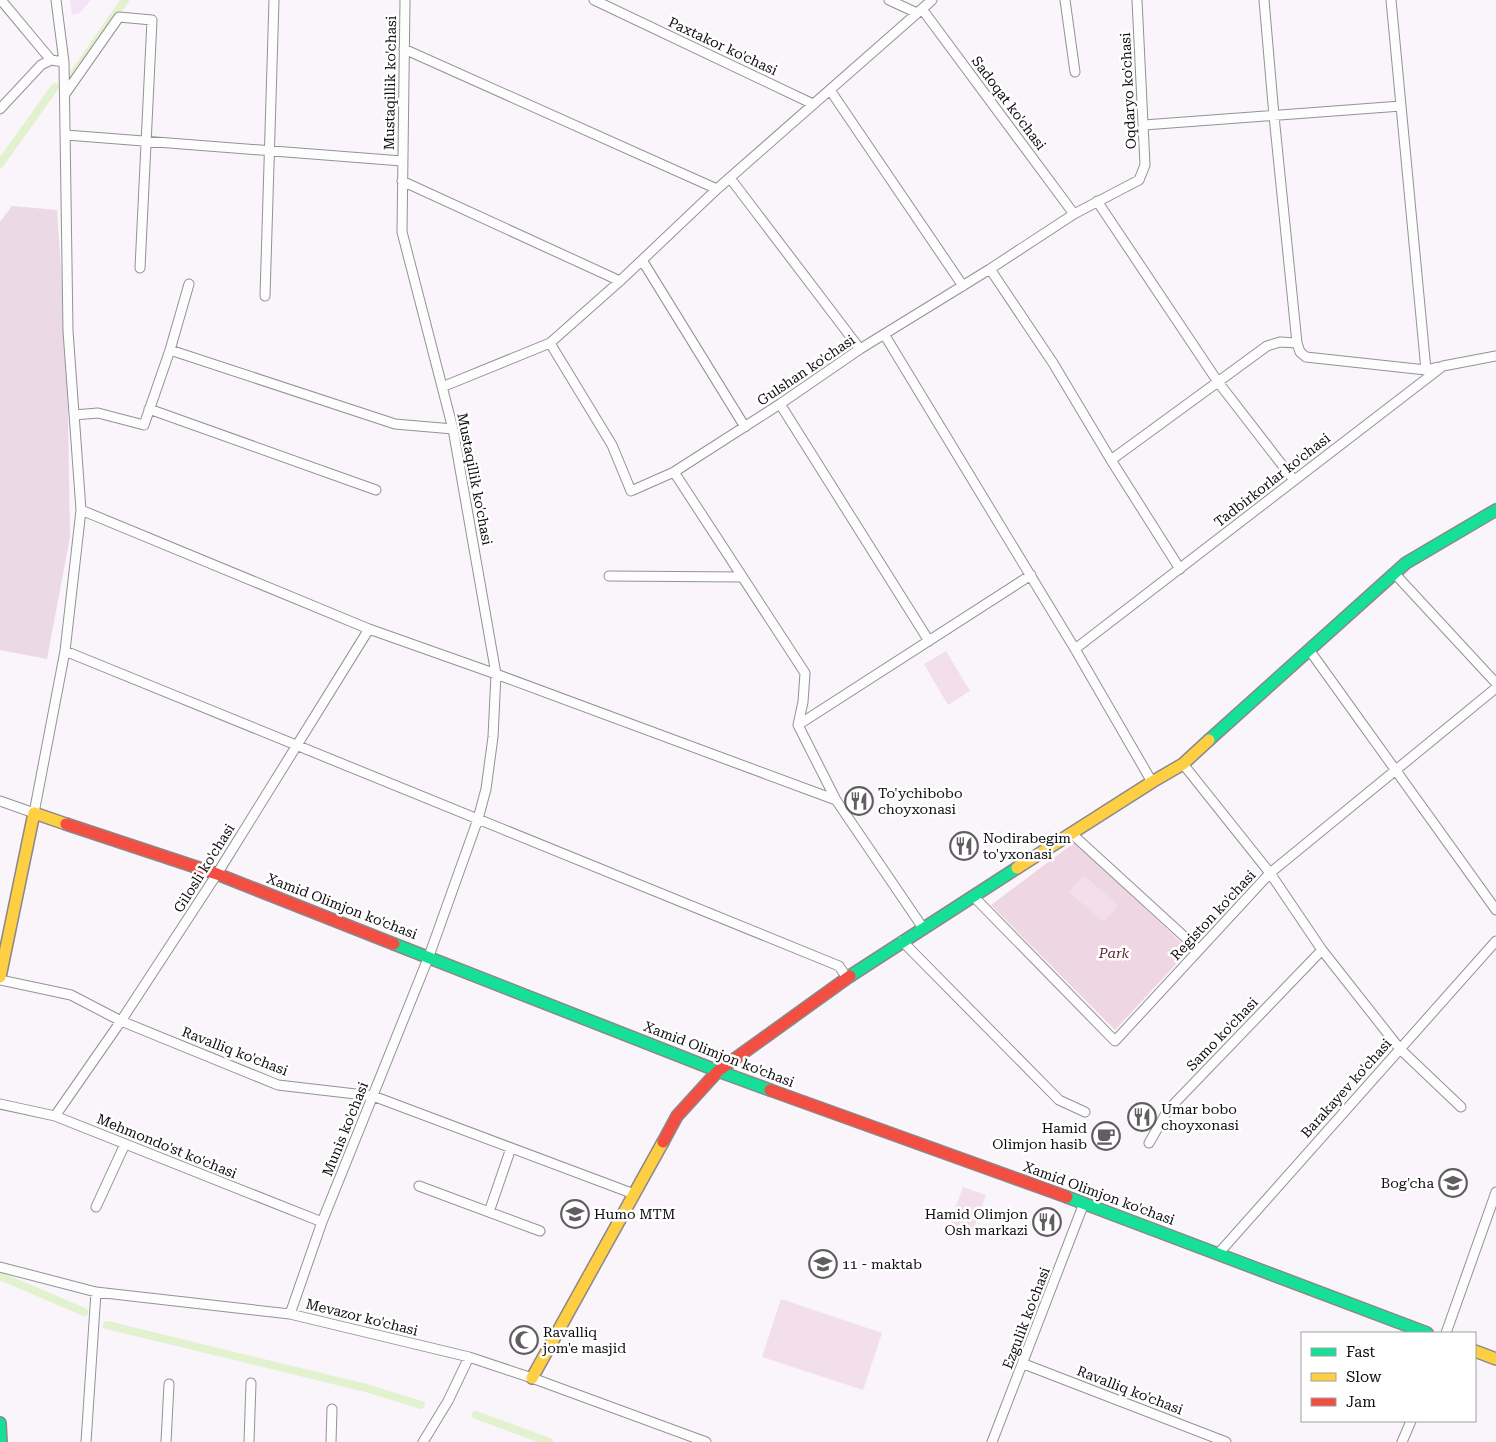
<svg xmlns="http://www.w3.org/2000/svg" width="1496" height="1442" font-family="'Roboto Serif',serif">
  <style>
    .farmland { fill: #f5e2f6 }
    .green { fill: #eed6e3 }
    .cemetery { fill: #ebd9e6 }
    .pitch { fill: #f3dfec }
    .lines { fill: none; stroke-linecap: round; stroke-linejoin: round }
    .canal { stroke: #e2f1ce; stroke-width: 8 }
    .street-casing { stroke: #949295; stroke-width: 11 }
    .fast-casing { stroke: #8b888b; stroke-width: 14 }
    .slow-casing { stroke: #8b888b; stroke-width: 14 }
    .jam-casing { stroke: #8b888b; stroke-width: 14 }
    .street { stroke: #fefdfe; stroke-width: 9 }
    .fast { stroke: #16e098; stroke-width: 11 }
    .slow { stroke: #ffcf43; stroke-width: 11 }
    .jam { stroke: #f24e42; stroke-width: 11 }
    .labels { text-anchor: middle; stroke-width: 5; stroke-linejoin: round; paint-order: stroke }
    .street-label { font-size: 14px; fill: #0e0e0e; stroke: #fff }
    .poi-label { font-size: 14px; fill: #0e0e0e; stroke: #fff; text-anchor: start }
    .park-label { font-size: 14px; font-style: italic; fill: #60252d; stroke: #fff }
  </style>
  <rect width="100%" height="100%" fill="#faf4fb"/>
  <path class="farmland" d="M70,0H91L80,13L72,15Z"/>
  <path class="green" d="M1075,842L1189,950L1115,1030L991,905Z"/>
  <path class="cemetery" d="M12,206L57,210L67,357L70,537L47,659L0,650V222Z"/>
  <path class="pitch" d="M946,651L970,691L948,705L924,664Z
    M1084,875L1118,906L1104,922L1069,892Z
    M963,1187L986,1195L971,1236L948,1228Z
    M781,1299L882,1333L863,1390L762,1357Z"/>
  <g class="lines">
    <path class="canal" d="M72,76L125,0
      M0,164L55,87
      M0,1276L84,1312
      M107,1325L366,1388L421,1405
      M476,1415L549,1442"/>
    <defs>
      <path id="street" d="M1,0L51,60
        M594,0L813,104
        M889,0L917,13
        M1065,0L1075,72
        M1391,0L1426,370L1438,367
        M922,9L1074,214
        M404,49L717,189
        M830,90L963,286
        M65,94L119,17L152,20L140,268
        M0,109L41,65L51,60L64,62
        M1144,125L1401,106
        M66,135L402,161
        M730,178L860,349
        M402,181L620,281
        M1097,201L1218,382L1293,479
        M642,260L745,427
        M990,269L1053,363L1111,460L1180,569
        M265,296L274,0
        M884,334L1075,649L1152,782
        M550,343L612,445L631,491L674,472L780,404L860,349L990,269L1074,214L1139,180L1145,165L1137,0
        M1297,343L1300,352L1306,357L1426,370
        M170,350L395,424L453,429
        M442,387L550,343L620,281L717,189L932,0
        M780,404L929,641
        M149,409L376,490
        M74,415L98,413L144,425L170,350L189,284
        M1111,460L1267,346L1280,342L1297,343L1274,116L1264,0
        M674,472L805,673L803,702L798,725L836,800
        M81,510L369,629L496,674L836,800L923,928
        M1395,574L1496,683
        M609,576L742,577
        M1075,649L1443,366L1496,356
        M65,651L839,966L847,978
        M1310,651L1496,910
        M798,725L1031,575
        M1183,764L1270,873L1322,950L1400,1049L1461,1107
        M0,801L34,813L65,651L81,510L68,331L64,62L56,0
        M1071,833L1199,950
        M973,896L1115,1041L1270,873L1496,688
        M902,941L1059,1100L1085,1112
        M0,980L71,995L121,1021L278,1085L373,1096L634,1194
        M0,1104L55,1116L322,1222
        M55,1116L121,1021L217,874L369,629
        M1149,1143L1168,1110L1322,950
        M419,1186L540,1231
        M96,1207L125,1144
        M489,1212L511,1148
        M1218,1254L1496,941
        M0,1267L96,1292L290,1314L469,1357L532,1378L706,1442
        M290,1314L322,1222L429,956L478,819L486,789L493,737L496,674L453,429L402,232L405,0
        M1446,1333L1496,1192
        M1024,1364L1226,1442
        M86,1442L96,1292
        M166,1442L169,1384
        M249,1442L251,1383
        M331,1442L332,1409
        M423,1442L448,1401L469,1357
        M992,1442L1084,1203
        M1402,1442L1411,1421"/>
      <path id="fast" d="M1209,740L1406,563L1496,510
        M394,944L718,1071L770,1090
        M850,976L1017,868
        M1067,1197L1427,1333
        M0,1423L1,1442"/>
      <path id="slow" d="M1017,868L1152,782L1183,764L1209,740
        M0,977L34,813L66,824
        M1475,1351L1496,1359
        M532,1378L663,1142"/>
      <path id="jam" d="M66,824L217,874L394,944
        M770,1090L1067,1197
        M663,1142L677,1116L718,1071L850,976"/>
    </defs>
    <use href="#street" class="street-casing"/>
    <use href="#fast" class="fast-casing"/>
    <use href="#slow" class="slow-casing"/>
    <use href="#jam" class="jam-casing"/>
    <use href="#street" class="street"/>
    <use href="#fast" class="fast"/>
    <use href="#slow" class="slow"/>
    <use href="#jam" class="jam"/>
  </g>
  <defs>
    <symbol id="restaurant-ring" viewBox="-11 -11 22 22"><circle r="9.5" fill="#fff" stroke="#615e61" stroke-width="1.5"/><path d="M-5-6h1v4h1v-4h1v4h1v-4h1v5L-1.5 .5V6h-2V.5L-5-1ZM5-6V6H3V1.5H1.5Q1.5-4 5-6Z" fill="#615e61"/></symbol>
    <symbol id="cafe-ring" viewBox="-11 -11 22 22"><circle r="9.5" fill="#fff" stroke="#615e61" stroke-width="1.5"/><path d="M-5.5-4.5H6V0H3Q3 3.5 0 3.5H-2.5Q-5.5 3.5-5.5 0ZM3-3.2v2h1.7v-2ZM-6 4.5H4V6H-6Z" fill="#615e61"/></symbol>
    <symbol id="school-ring" viewBox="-11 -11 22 22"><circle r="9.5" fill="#fff" stroke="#615e61" stroke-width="1.5"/><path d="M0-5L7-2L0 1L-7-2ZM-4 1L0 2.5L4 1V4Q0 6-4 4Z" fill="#615e61"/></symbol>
    <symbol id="mosque-ring" viewBox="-11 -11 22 22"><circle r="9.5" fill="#fff" stroke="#615e61" stroke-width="1.5"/><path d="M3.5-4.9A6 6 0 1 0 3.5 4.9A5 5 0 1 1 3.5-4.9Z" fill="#615e61"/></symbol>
  </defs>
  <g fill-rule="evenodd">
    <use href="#restaurant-ring" x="843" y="785" width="32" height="32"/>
    <use href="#restaurant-ring" x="948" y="830" width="32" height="32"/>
    <use href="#restaurant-ring" x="1126" y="1101" width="32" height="32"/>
    <use href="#cafe-ring" x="1090" y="1120" width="32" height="32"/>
    <use href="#school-ring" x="1437" y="1167" width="32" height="32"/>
    <use href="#school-ring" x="559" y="1198" width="32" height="32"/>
    <use href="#restaurant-ring" x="1031" y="1206" width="32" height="32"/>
    <use href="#school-ring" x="807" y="1248" width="32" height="32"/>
    <use href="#mosque-ring" x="508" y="1324" width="32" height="32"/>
  </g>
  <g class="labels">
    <g class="street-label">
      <text transform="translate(723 46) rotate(25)" y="5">Paxtakor ko'chasi</text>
      <text transform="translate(390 83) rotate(-89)" y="5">Mustaqillik ko'chasi</text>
      <text transform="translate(1128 91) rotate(-93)" y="5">Oqdaryo ko'chasi</text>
      <text transform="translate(1009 103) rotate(53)" y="5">Sadoqat ko'chasi</text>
      <text transform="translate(806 370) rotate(-34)" y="5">Gulshan ko'chasi</text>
      <text transform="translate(475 479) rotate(79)" y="5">Mustaqillik ko'chasi</text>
      <text transform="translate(1272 480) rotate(-38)" y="5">Tadbirkorlar ko'chasi</text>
      <text transform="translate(204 868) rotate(-58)" y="5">Gilosli ko'chasi</text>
      <text transform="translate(342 906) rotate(21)" y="5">Xamid Olimjon ko'chasi</text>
      <text transform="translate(1213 915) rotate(-47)" y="5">Registon ko'chasi</text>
      <text transform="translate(1222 1034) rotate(-46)" y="5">Samo ko'chasi</text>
      <text transform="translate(235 1051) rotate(21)" y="5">Ravalliq ko'chasi</text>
      <text transform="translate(719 1054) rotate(21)" y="5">Xamid Olimjon ko'chasi</text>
      <text transform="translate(1346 1088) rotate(-48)" y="5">Barakayev ko'chasi</text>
      <text transform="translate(345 1129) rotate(-68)" y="5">Munis ko'chasi</text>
      <text transform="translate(167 1146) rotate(22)" y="5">Mehmondo'st ko'chasi</text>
      <text transform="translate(1099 1193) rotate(20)" y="5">Xamid Olimjon ko'chasi</text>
      <text transform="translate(362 1317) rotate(14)" y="5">Mevazor ko'chasi</text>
      <text transform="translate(1026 1318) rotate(-69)" y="5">Ezgulik ko'chasi</text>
      <text transform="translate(1130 1390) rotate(21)" y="5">Ravalliq ko'chasi</text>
    </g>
    <g class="poi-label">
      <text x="878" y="798">To'ychibobo<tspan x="878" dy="16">choyxonasi</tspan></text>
      <text x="983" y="843">Nodirabegim<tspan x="983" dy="16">to'yxonasi</tspan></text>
      <text x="1161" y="1114">Umar bobo<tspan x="1161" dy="16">choyxonasi</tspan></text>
      <text x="1087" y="1133" text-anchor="end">Hamid<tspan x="1087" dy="16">Olimjon hasib</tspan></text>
      <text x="1434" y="1188" text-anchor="end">Bog'cha</text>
      <text x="594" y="1219">Humo MTM</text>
      <text x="1028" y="1219" text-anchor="end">Hamid Olimjon<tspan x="1028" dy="16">Osh markazi</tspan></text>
      <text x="842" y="1269">11 - maktab</text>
      <text x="543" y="1337">Ravalliq<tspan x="543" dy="16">jom'e masjid</tspan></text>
    </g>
    <g class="park-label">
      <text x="1114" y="958">Park</text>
    </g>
  </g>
  <rect x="1301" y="1332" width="175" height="90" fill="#ffffff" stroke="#9f9f9f"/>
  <rect x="1311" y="1348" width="25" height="8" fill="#16e098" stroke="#9f9f9f"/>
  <text x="1346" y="1357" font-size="15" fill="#0e0e0e">Fast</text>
  <rect x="1311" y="1373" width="25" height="8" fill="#ffcf43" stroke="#9f9f9f"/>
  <text x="1346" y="1382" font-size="15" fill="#0e0e0e">Slow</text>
  <rect x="1311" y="1398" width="25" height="8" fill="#f24e42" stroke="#9f9f9f"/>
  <text x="1346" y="1407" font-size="15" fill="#0e0e0e">Jam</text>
</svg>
